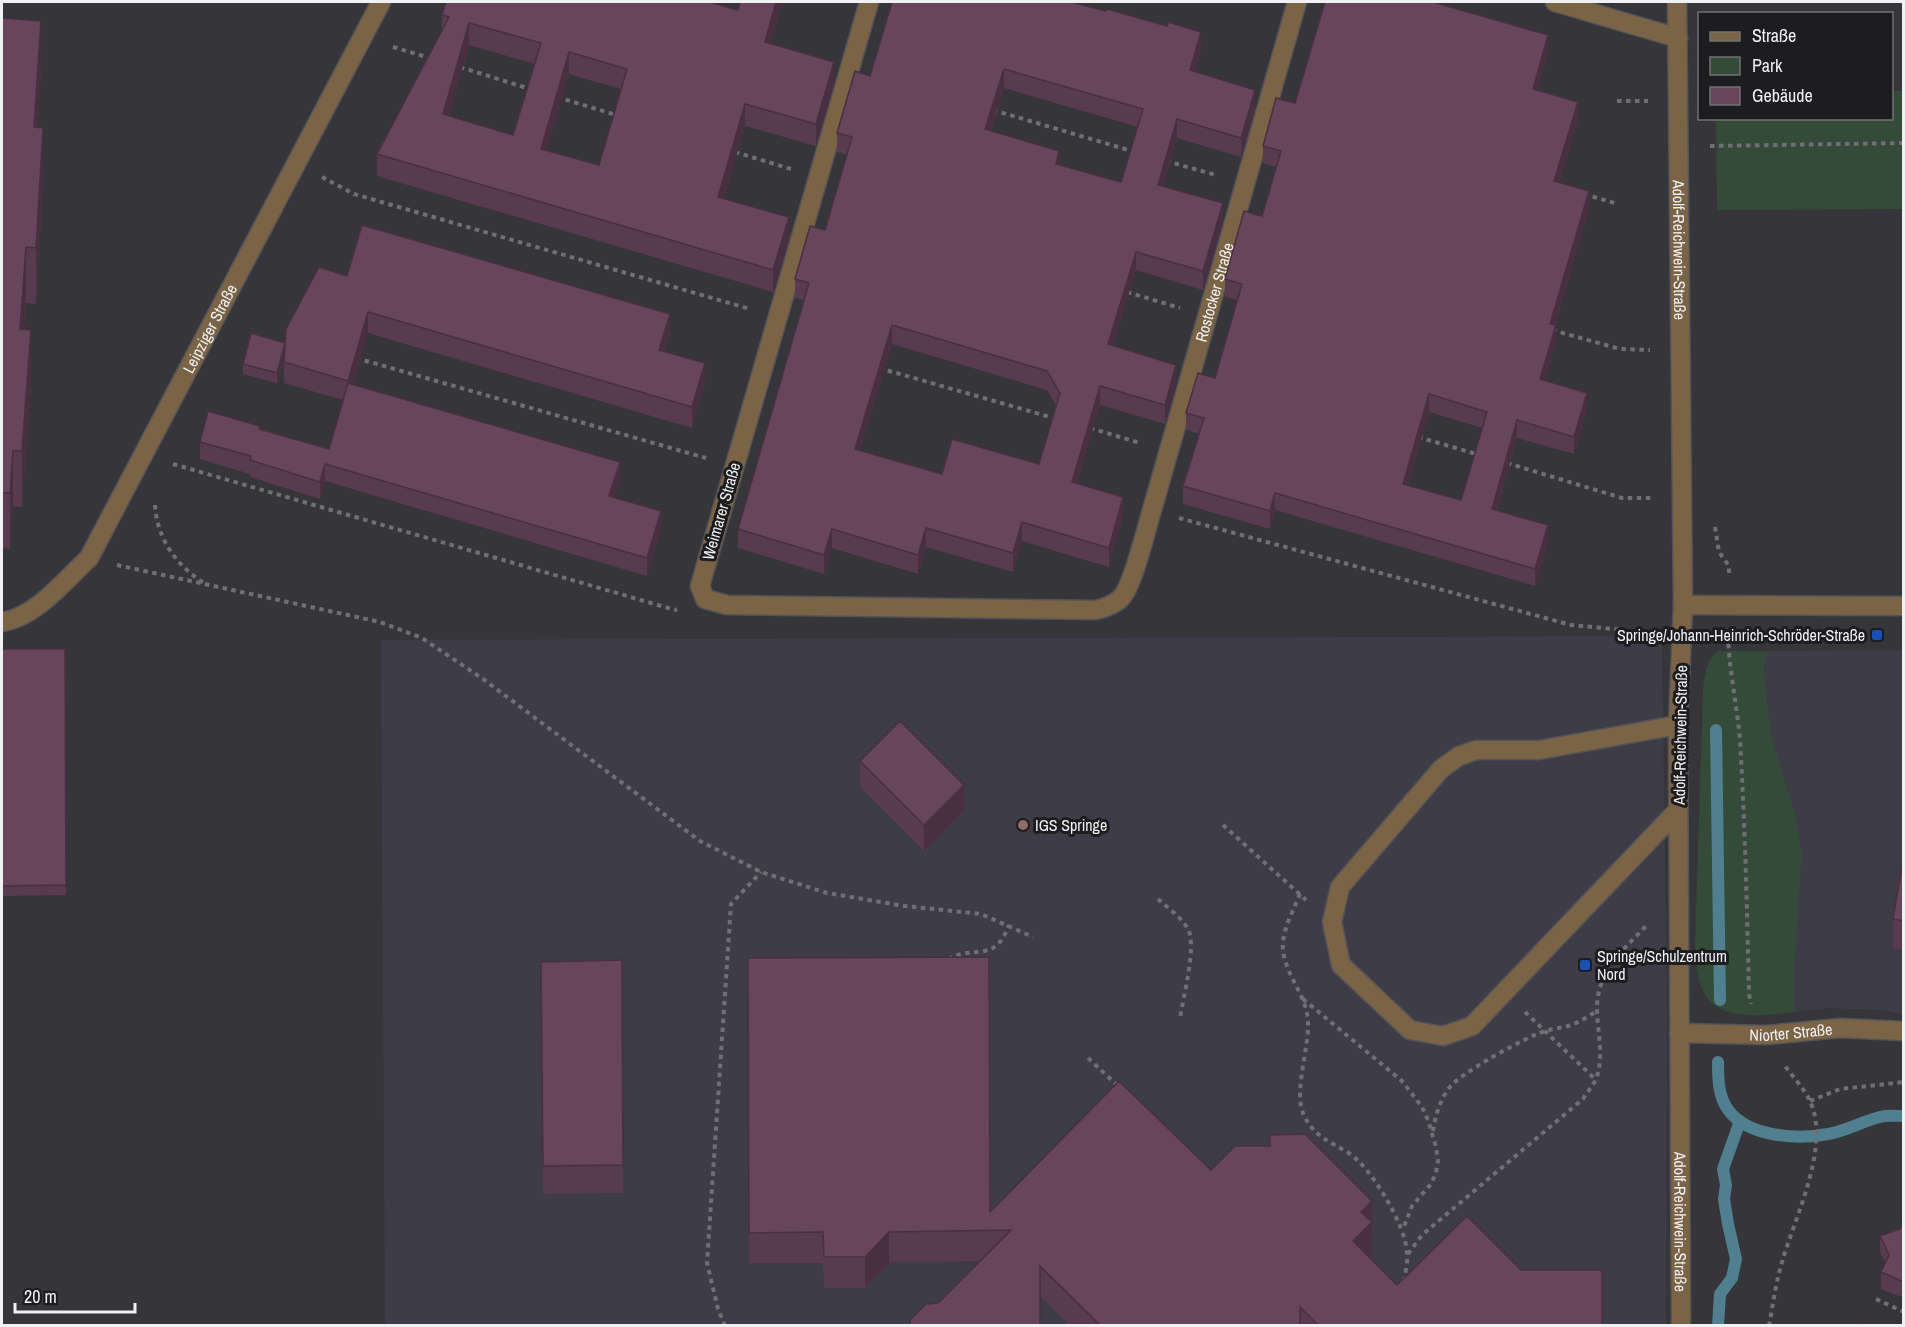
<svg xmlns="http://www.w3.org/2000/svg" width="1905" height="1327" font-family="'Archivo Narrow',sans-serif">
  <style>
    .built { fill: #3e3c46 }
    .park { fill: #334b38 }
    .lines { fill: none; stroke-linecap: round; stroke-linejoin: round }
    .stream { stroke: #508090; stroke-width: 12 }
    .minor-casing { stroke: #545357; stroke-width: 21 }
    .path { stroke: #706f73; stroke-width: 4; stroke-dasharray: 4.5 4.5; stroke-linecap: butt }
    .minor { stroke: #7b6446; stroke-width: 18 }
    .wall { fill: #593b4f; fill-rule: evenodd }
    .shaded-wall { fill: #483040 }
    .building { fill: #67455c; stroke: #483040; stroke-width: 1.5; fill-rule: evenodd }
    .transit-dot { fill: #1a4fb4; stroke: #1d1d1f; stroke-width: 2 }
    .education-dot { fill: #8d6e63; stroke: #1d1d1f; stroke-width: 2 }
    .labels { text-anchor: middle; stroke-width: 6; stroke-linejoin: round; paint-order: stroke }
    .street-label { font-size: 16px; fill: #f1f0f3; stroke: #1d1d1f }
    .poi-label { font-size: 16px; fill: #f1f0f3; stroke: #1d1d1f; text-anchor: start }
  </style>
  <rect width="100%" height="100%" fill="#363539"/>
  <path class="built" d="M1662,636L1667,1010L1666,1325H385L381,640Z
    M1903,650V1015L1881,1010L1825,1008L1795,1012L1793,807L1771,734L1764,668L1768,651Z"/>
  <path class="park" d="M1892,91H1903V209L1717,210L1716,119L1892,118Z
    M1719,651H1768L1764,668L1771,734L1793,807L1802,852L1795,959V1012C1762,1016 1712,1024 1700,983C1696,971 1696,957 1695,945L1703,689C1705,675 1706,659 1719,651Z"/>
  <g class="lines">
    <path class="stream" d="M1716,730L1720,1000
      M1718,1062C1718,1078 1718,1097 1729,1111C1749,1137 1798,1140 1828,1134C1846,1131 1863,1121 1880,1117C1888,1115 1896,1116 1904,1116
      M1718,1326L1720,1294L1732,1278L1736,1259L1728,1224L1724,1199L1726,1185L1723,1169L1740,1121"/>
    <defs>
      <g id="minor">
        <path id="s1" d="M869,2L700,586L705,599L727,605L1096,610C1105,608 1114,605 1121,598C1133,586 1146,529 1152,510L1297,2"/>
        <path d="M1555,2L1678,38"/>
        <path id="s2" d="M1677,2L1683,605L1678,725L1681,1326"/>
        <path d="M1683,605L1904,606"/>
        <path id="s3" d="M2,622C36,617 64,581 89,558L381,2"/>
        <path d="M1678,810L1472,1026L1443,1036L1410,1030L1341,965L1332,922L1340,887L1441,769L1459,756L1476,750H1539L1678,725"/>
        <path id="s4" d="M1679,1033L1766,1035L1840,1028L1904,1031"/>
      </g>
    </defs>
    <use href="#minor" class="minor-casing"/>
    <path class="path" d="M393,47L430,58
      M460,67L530,89
      M557,97L616,115
      M1617,101H1648
      M993,110L1135,152
      M1710,146L1904,143
      M735,152L791,169
      M1166,161L1216,175
      M322,177L354,194L750,309
      M1584,194L1618,204
      M1127,292L1180,308
      M1552,330L1620,349L1650,350
      M356,358L706,458
      M879,368L1057,419
      M1090,428L1140,443
      M1418,437L1480,455
      M1507,463L1622,498H1653
      M173,464L675,610L677,609
      M155,505C157,539 176,565 204,583
      M1179,518L1571,625L1624,630
      M1715,527L1719,552L1729,566V576
      M117,565L380,622L422,638L483,679L700,841L761,872L827,893L905,906L981,914L1033,937
      M1728,635C1729,670 1737,705 1740,740C1745,824 1747,909 1749,994L1751,1004
      M1223,825L1306,900
      M1300,894C1294,909 1285,925 1283,941C1280,971 1308,994 1308,1023C1309,1048 1294,1091 1303,1113C1313,1137 1330,1141 1350,1154C1372,1169 1407,1227 1407,1254C1408,1263 1405,1273 1404,1281
      M1158,899C1168,908 1181,917 1188,929C1197,946 1183,998 1180,1018
      M948,959C978,944 994,964 1009,925
      M1303,999L1402,1081L1422,1107L1428,1120L1436,1147L1438,1161L1436,1173L1431,1184L1412,1206L1403,1229
      M1525,1012L1595,1079
      M1088,1058L1119,1087
      M1810,1101L1840,1089L1904,1082
      M1433,1131C1435,1117 1440,1100 1449,1088C1460,1073 1526,1037 1545,1031C1555,1028 1566,1028 1576,1023C1583,1020 1590,1015 1597,1011
      M1408,1254L1422,1235L1583,1099C1587,1092 1593,1086 1596,1079C1607,1050 1592,1020 1599,991C1606,963 1629,944 1648,924
      M1876,1299L1904,1312
      M725,1326L718,1309L707,1263L731,904L761,872
      M1769,1326C1773,1304 1776,1282 1782,1262C1795,1217 1831,1146 1810,1101C1804,1088 1791,1075 1783,1063"/>
    <use href="#minor" class="minor"/>
  </g>
  <path class="wall" d="M783,2L770,44L834,84L816,146L745,126L724,198L789,239L773,292L377,176V154L442,30V15L738,10ZM469,45L535,64L513,135L449,116ZM569,74L621,89L599,165L547,150Z
    M2,18L41,76L37,127L43,183L36,304L26,303L24,329L31,385L22,507L13,506L10,549L2,548Z
    M1201,51L1195,72L1255,109L1241,157L1177,138L1163,186L1223,222L1203,290L1136,270L1113,346L1176,384L1165,424L1100,405L1077,483L1123,516L1109,567L1022,541L1013,572L926,547L918,574L832,548L824,574L738,548V529L804,300L795,298V279L825,230L847,155L837,152V133L870,76ZM1004,88L1138,127L1121,182L1059,165L991,131ZM892,344L1047,390L1056,405L1039,464L942,474L860,451Z
    M1548,53L1537,90L1578,120L1559,183L1589,209L1555,325L1556,343L1545,380L1587,410L1574,454L1517,438L1497,510L1548,542L1535,586L1275,510L1270,529L1183,504V486L1199,434L1186,430V413L1215,378L1237,300L1225,297V279L1262,216L1276,167L1263,163V146L1295,103ZM1429,412L1483,428L1461,500L1408,485Z
    M347,276L670,334L665,351L705,383L692,428L368,333L353,385L620,480L614,498L661,529L647,576L325,481L320,499L250,477V474L200,459V442L260,429L329,449L343,400L284,383V361L277,383L243,374V364L285,343Z
    M2,649H65L66,895L2,896Z
    M860,761L964,810L924,851L860,787Z
    M1904,855V950L1893,948V919Z
    M748,958L990,1212L1211,1170L1372,1201V1253L1368,1257L1397,1285L1521,1270L1602,1326H1070L1040,1296L938,1303L980,1261L889,1262L865,1288H824L823,1263H749Z
    M622,960L623,1193L543,1194L541,962Z
    M1904,1220V1298L1881,1289V1272L1885,1263L1880,1252V1236L1900,1229Z"/>
  <path class="shaded-wall" d="M776,2H783L765,64V42Z
    M41,21V76L34,183V127Z
    M469,23V45L443,136V114Z
    M1201,32V51L1190,89V70Z
    M1548,35V53L1533,106V89Z
    M569,52V74L541,171V149Z
    M834,62V84L816,146V124Z
    M1004,69V88L985,148V129Z
    M1255,90V109L1241,157V138Z
    M1578,102V120L1554,199V181Z
    M745,104V126L718,219V197Z
    M1177,119V138L1158,203V185Z
    M43,128V183L36,304V248Z
    M1059,151V170L1056,164Z
    M1589,191V209L1550,341V324Z
    M1223,203V222L1203,290V271Z
    M789,217V239L773,292V270Z
    M26,247V303L20,384V329Z
    M1136,252V270L1108,363V344Z
    M368,312V333L348,402V381Z
    M670,314V334L659,370V350Z
    M892,325V344L855,468V449Z
    M1556,325V343L1540,397V379Z
    M31,330V385L22,507V451Z
    M286,343V353L277,383V373Z
    M705,363V383L692,428V407Z
    M1176,365V384L1165,424V405Z
    M1100,386V405L1072,500V482Z
    M1587,393V410L1574,454V437Z
    M1429,394V412L1403,501V484Z
    M1517,420V438L1492,526V509Z
    M13,451V506L10,549V493Z
    M620,462V480L609,514V496Z
    M325,464V481L320,499V482Z
    M1275,493V510L1270,529V511Z
    M1123,497V516L1109,567V548Z
    M661,511V529L647,576V558Z
    M1022,522V541L1013,572V553Z
    M1548,525V542L1535,586V569Z
    M926,528V547L918,574V555Z
    M832,529V548L824,574V555Z
    M964,785V810L924,851V825Z
    M1372,1201V1253L1353,1272V1241L1361,1212Z
    M889,1232V1262L865,1288V1257Z"/>
  <path class="building" d="M446,2H710L738,10L740,2H776L765,42L834,62L816,124L745,104L718,197L789,217L773,270L377,154L449,17L442,15ZM469,23L541,43L513,135L443,114ZM569,52L627,69L599,165L541,149Z
    M892,2H1071L1106,11L1107,9L1167,26L1168,22L1201,32L1190,70L1255,90L1241,138L1177,119L1158,185L1223,203L1203,271L1136,252L1108,344L1176,365L1165,405L1100,386L1072,482L1123,497L1109,548L1022,522L1013,553L926,528L918,555L832,529L824,555L738,529L809,283L795,279L810,226L825,230L852,137L837,133L855,71L870,76ZM1004,69L1143,109L1121,182L1056,164L1059,151L985,129ZM892,325L1047,371L1060,393L1039,464L952,439L942,474L855,449Z
    M1325,2H1433L1548,35L1533,89L1578,102L1554,181L1589,191L1550,324L1556,325L1540,379L1587,393L1574,437L1517,420L1492,509L1548,525L1535,569L1275,493L1270,511L1183,486L1204,418L1186,413L1198,373L1215,378L1242,284L1225,279L1244,211L1262,216L1281,151L1263,146L1276,98L1295,103ZM1429,394L1487,412L1461,500L1403,484Z
    M2,18L41,21L34,127L43,128L36,248L26,247L20,329L31,330L22,451H13L10,493H2Z
    M362,225L670,314L659,350L705,363L692,407L368,312L348,381L284,362L286,329L319,267L347,276Z
    M251,333L285,343L277,373L243,364Z
    M348,383L620,462L609,496L661,511L647,558L325,464L320,482L250,460L251,456L200,442L208,411L260,426L259,429L329,449Z
    M2,649H65L66,885L2,886Z
    M900,721L964,785L924,825L860,761Z
    M1904,855V921L1893,919Z
    M989,957L990,1212L1119,1081L1211,1170L1235,1146H1270V1135L1305,1134L1372,1201L1361,1212L1372,1222L1353,1241L1397,1285L1467,1216L1521,1270H1602V1326H1319L1300,1307V1326H1101L1040,1266V1326H910V1320L926,1304L938,1303L1011,1230L889,1232L865,1257H824L823,1232L749,1233L748,958Z
    M622,960L623,1165L543,1166L541,962Z
    M1904,1220V1282L1881,1272L1889,1255L1880,1236L1900,1229Z
    M1861,1323L1873,1326H1860Z"/>
  <g class="transit-dot">
    <rect x="1871" y="629" width="12" height="12" rx="3"/>
    <rect x="1579" y="959" width="12" height="12" rx="3"/>
  </g>
  <circle class="education-dot" cx="1023" cy="825" r="6"/>
  <g class="labels">
    <g class="street-label">
      <text dy="6" stroke="none"><textPath href="#s2" startOffset="248">Adolf-Reichwein-Straße</textPath></text>
      <text dy="6" stroke="none"><textPath href="#s1" startOffset="1362">Rostocker Straße</textPath></text>
      <text dy="6" stroke="none"><textPath href="#s3" startOffset="369">Leipziger Straße</textPath></text>
      <text transform="translate(721 511) rotate(-74)" y="6">Weimarer Straße</text>
      <text transform="translate(1680 735) rotate(-89)" y="6">Adolf-Reichwein-Straße</text>
      <text dy="6" stroke="none"><textPath href="#s4" startOffset="112">Niorter Straße</textPath></text>
      <text dy="6" stroke="none"><textPath href="#s2" startOffset="1220">Adolf-Reichwein-Straße</textPath></text>
    </g>
    <g class="poi-label">
      <text x="1865" y="641" text-anchor="end">Springe/Johann-Heinrich-Schröder-Straße</text>
      <text x="1035" y="831">IGS Springe</text>
      <text x="1597" y="962">Springe/Schulzentrum<tspan x="1597" dy="18">Nord</tspan></text>
    </g>
  </g>
  <rect width="1905" height="1327" fill="none" stroke="#f1f0f3" stroke-width="6"/>
  <rect x="1698" y="12" width="195" height="108" fill="#1d1d1f" stroke="#727174" stroke-width="1.5"/>
  <rect x="1710" y="32" width="30" height="9" fill="#7b6446" stroke="#727174" stroke-width="1.5"/>
  <text x="1752" y="42" font-size="18" fill="#f1f0f3">Straße</text>
  <rect x="1710" y="57" width="30" height="18" fill="#334b38" stroke="#727174" stroke-width="1.5"/>
  <text x="1752" y="72" font-size="18" fill="#f1f0f3">Park</text>
  <rect x="1710" y="87" width="30" height="18" fill="#67455c" stroke="#727174" stroke-width="1.5"/>
  <text x="1752" y="102" font-size="18" fill="#f1f0f3">Gebäude</text>
  <path d="M15 1303v9h120v-9" fill="none" stroke="#f1f0f3" stroke-width="3"/>
  <text x="24" y="1303" font-size="18" fill="#f1f0f3" stroke="#1d1d1f" stroke-width="4.5" paint-order="stroke">20 m</text>
</svg>
